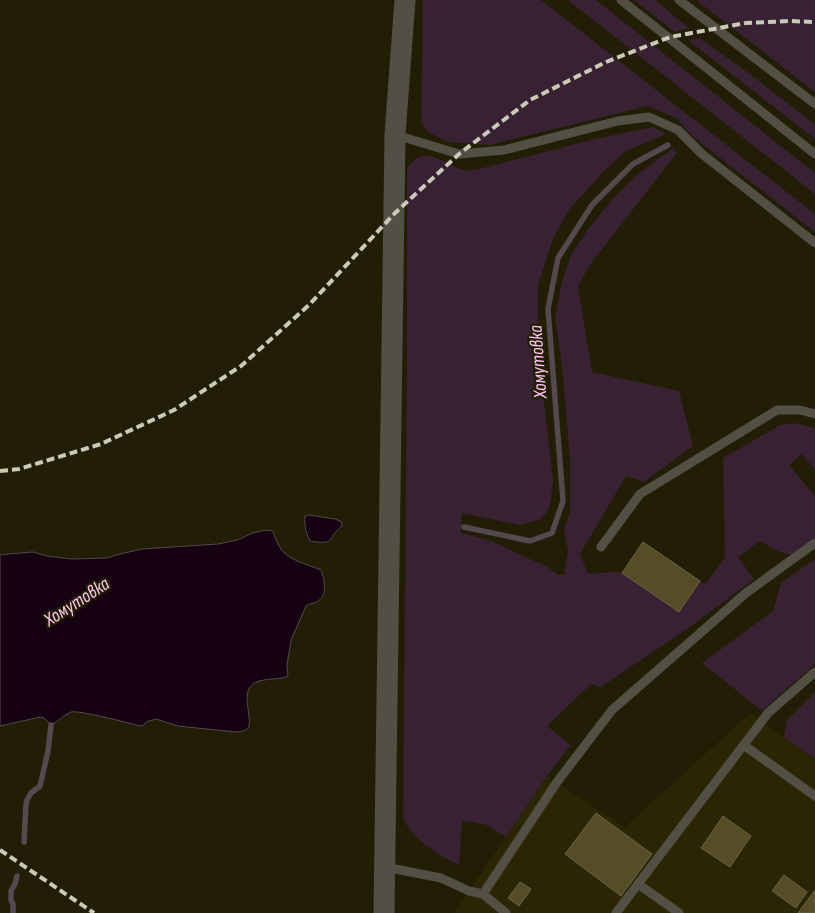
<svg xmlns="http://www.w3.org/2000/svg" width="815" height="913" font-family="'Sofia Sans Condensed',sans-serif">
  <style>
    .built { fill: #2b2503 }
    .green { fill: #372133 }
    .water { fill: #150112; stroke: #56484f }
    .lines { fill: none; stroke-linecap: round; stroke-linejoin: round }
    .stream { stroke: #56484f; stroke-width: 5.5 }
    .building { fill: #544d26; stroke: #69644a }
    .service { stroke: #525045; stroke-width: 9 }
    .tertiary { stroke: #525045; stroke-width: 21 }
    .rail { stroke: #cbc9b7; stroke-width: 4; stroke-dasharray: 8 4; stroke-linecap: butt }
    .labels { text-anchor: middle; stroke-width: 4.5; stroke-linejoin: round; paint-order: stroke }
    .water-label { font-size: 19px; font-style: italic; fill: #fec5f3; stroke: #221e05 }
  </style>
  <rect width="100%" height="100%" fill="#221e05"/>
  <path class="built" d="M750,713L815,759V913H454L547,776L625,827Z"/>
  <path class="green" d="M423,0H541L815,214V232L692,136L676,118L648,106L489,145L448,142L428,132L421,122Z
    M568,0H596L815,173V194Z
    M634,0H655L689,28L675,32Z
    M696,0H815V92Z
    M700,38L743,69L815,124V139L688,40Z
    M653,127L666,134L626,151L604,171L568,211L552,241L538,286V319L544,401L553,480L551,499L548,511L539,520L520,525L462,513L461,533L492,541L527,558L547,566L558,575H564L568,551L564,530L570,511V459L562,366L555,317L562,282L571,255L586,232L616,195L643,170L673,148L677,153L591,263L578,286L592,372L679,391L693,446L644,482L626,476L580,554L588,574L613,572L622,573L679,612L700,581L706,584L725,557L723,458L780,425L794,423L815,428V470L802,454L789,465L815,496V539C810,544 804,549 798,553C788,559 769,546 760,541L738,557L754,579L687,629L601,687L591,684L547,726L571,745L547,776L506,837L487,825L473,822L462,821L459,865C441,856 419,844 408,827C406,824 404,820 403,817L407,359V169C423,142 442,164 463,170C466,171 471,170 475,170L595,139Z
    M815,559V664L762,711L702,663L773,611L781,583Z
    M815,692V759L784,737L787,720Z"/>
  <path class="water" d="M309,515L335,519L342,522V526C325,540 337,545 310,541C306,533 304,525 305,516Z
    M266,530L272,531C275,535 276,541 279,546C286,560 307,564 321,570C324,578 328,595 318,601C314,604 310,603 306,606L291,640L287,665L288,676C278,680 273,678 264,680C236,684 252,710 249,727C245,731 242,732 236,732L178,726L156,719L146,722L144,725L140,726C129,723 79,710 71,712C63,715 58,722 51,725L44,718L40,717L0,726V555L8,554L33,552L47,556L71,559L107,558L120,554L142,549L218,544L237,540L253,533Z"/>
  <g class="lines">
    <path class="stream" d="M464,527L530,541L552,533L563,501L548,309L558,258L592,205L633,164L668,145
      M24,842L26,804L27,800L31,793L40,786L41,782L48,751L51,725
      M13,913V904L11,900V891L15,884L17,876"/>
  </g>
  <path class="building" d="M643,542L700,581L679,612L622,573Z
    M596,813L652,854L621,896L565,854Z
    M723,816L751,836L730,867L701,848Z
    M784,875L807,892L796,908L772,891Z
    M520,882L531,889L519,906L508,898Z
    M815,890V913H798Z"/>
  <g class="lines">
    <path class="service" d="M621,0L815,154
      M679,0L815,104
      M396,135L459,154L504,150L618,121L649,117L678,130L702,154L815,243
      M601,547L640,494L777,410H800L815,414
      M745,746L815,796
      M385,867L441,878L469,891L483,894L506,913
      M638,884L679,913
      M483,894L557,782L612,710L746,593L815,543
      M616,913L768,713L815,672"/>
    <path class="tertiary" d="M384,913L395,135L405,0"/>
    <path class="rail" d="M0,471L19,469L101,444L174,410L241,366L309,305L395,213L459,154L530,100L606,62L670,37L746,23L790,21L815,22
      M0,850L94,913"/>
  </g>
  <g class="labels">
    <g class="water-label">
      <text transform="translate(537 362) rotate(-94)" y="7">Хомутовка</text>
      <text transform="translate(76 601) rotate(-33)" y="7">Хомутовка</text>
    </g>
  </g>
</svg>
